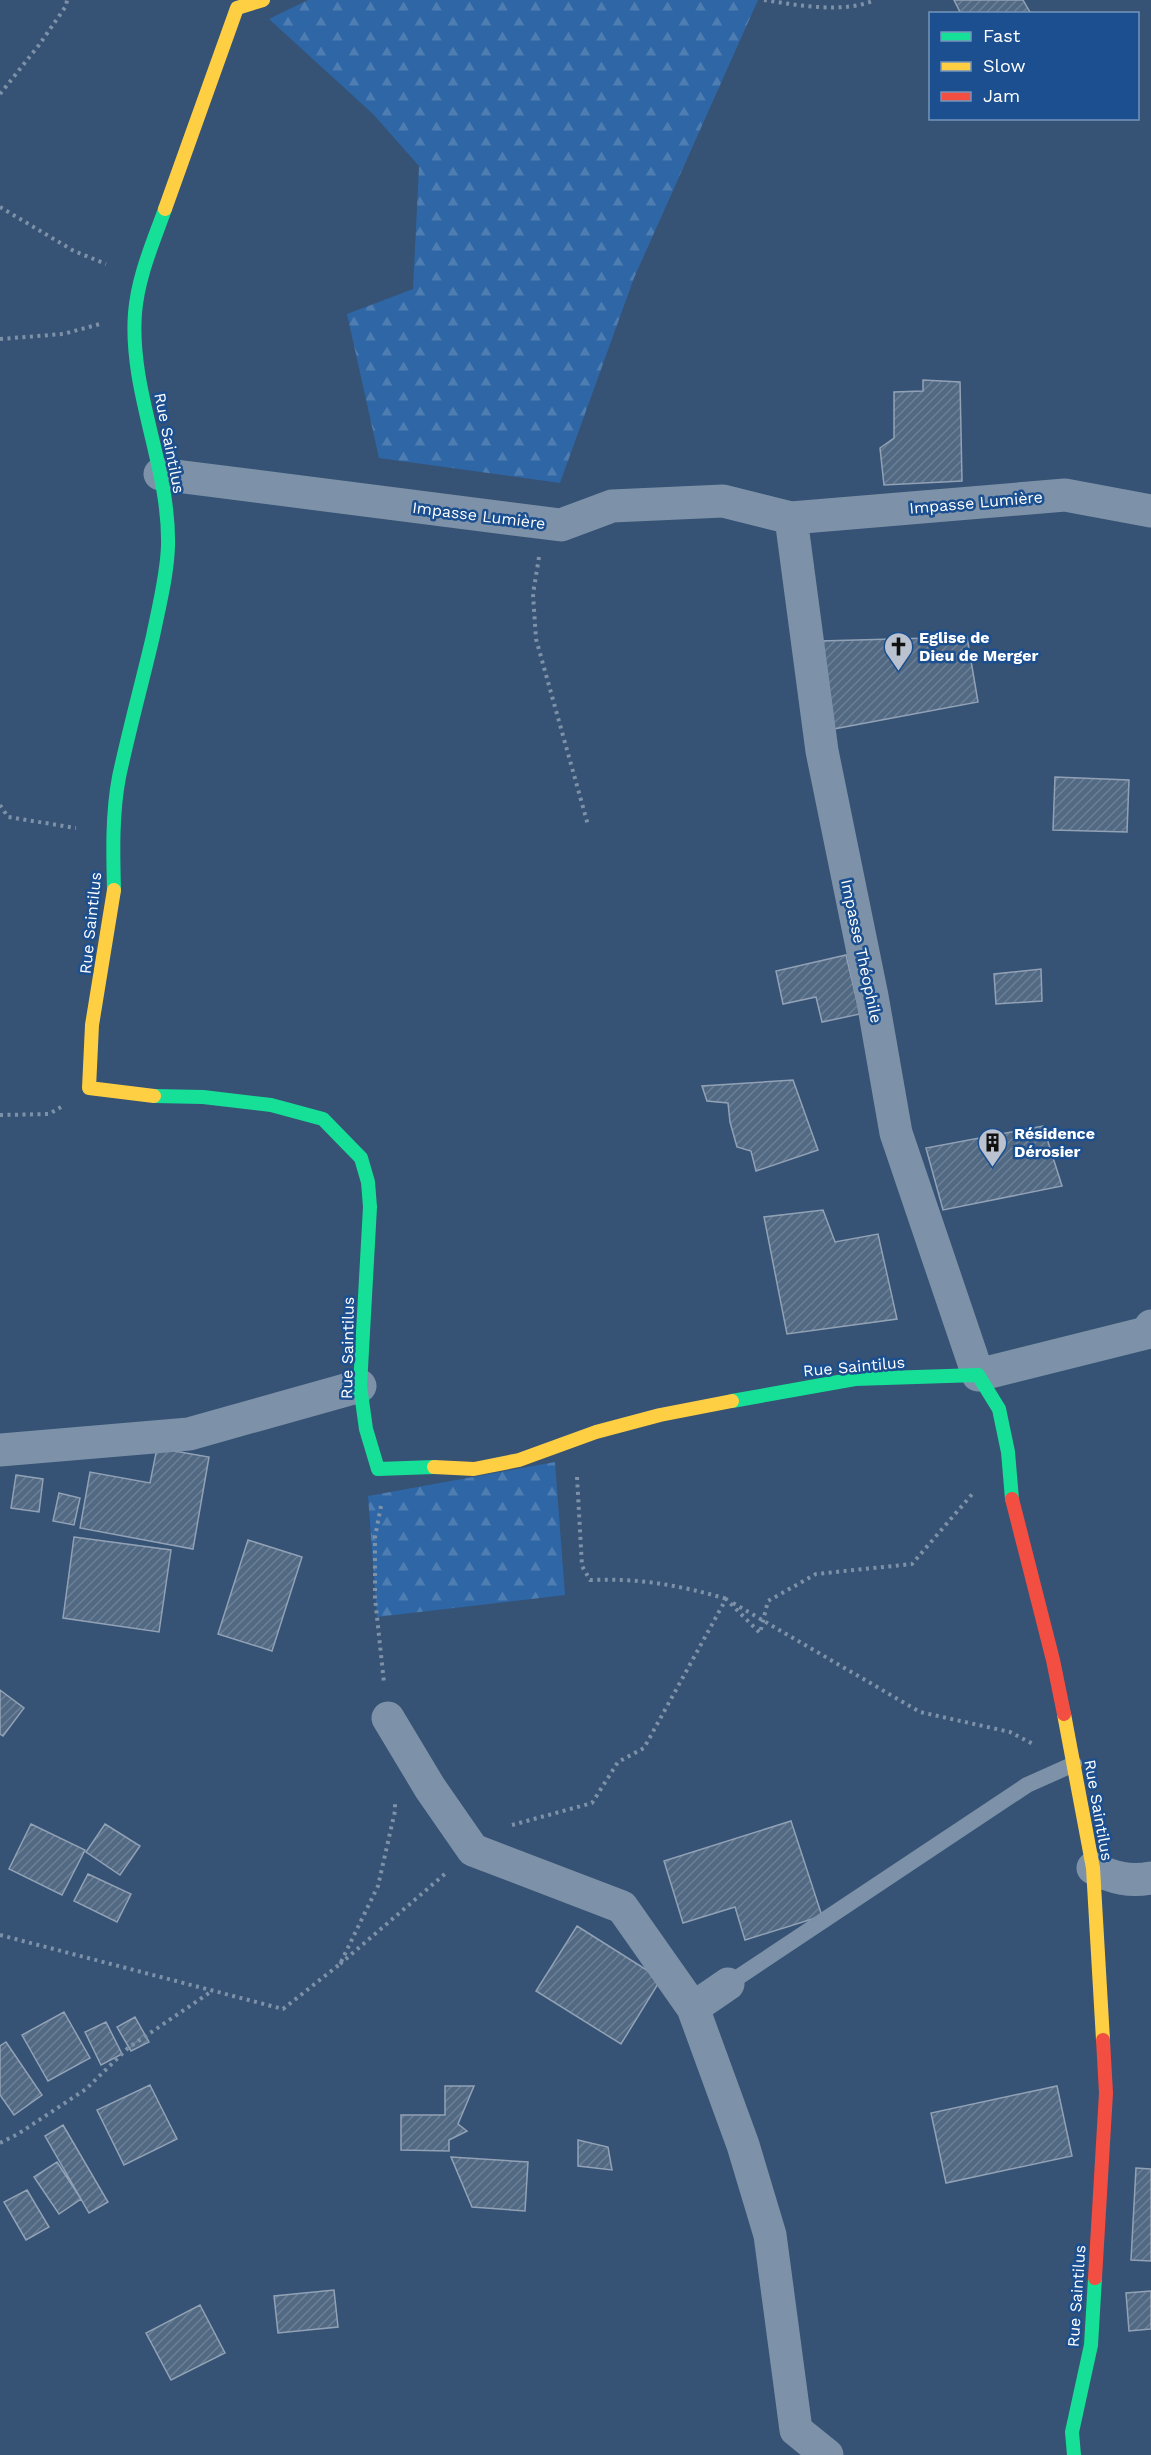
<svg xmlns="http://www.w3.org/2000/svg" width="1151" height="2455" font-family="'Work Sans',sans-serif">
  <style>
    .forest { fill: url(#forest-firs) }
    .building { fill: url(#building-hatch); stroke: #92a2b6; stroke-width: 1.5 }
    .lines { fill: none; stroke-linecap: round; stroke-linejoin: round }
    .path { stroke: #7d92a8; stroke-width: 4; stroke-dasharray: 3 4.5; stroke-linecap: butt }
    .lane { stroke: #7d92a8; stroke-width: 16 }
    .street { stroke: #7d92a8; stroke-width: 33 }
    .fast { stroke: #16e098; stroke-width: 14 }
    .slow { stroke: #ffcf43; stroke-width: 14 }
    .jam { stroke: #f24e42; stroke-width: 14 }
    .labels { text-anchor: middle; stroke-width: 5; stroke-linejoin: round; paint-order: stroke }
    .street-label { font-size: 16px; fill: #fff; stroke: #1b4f8f }
    .poi-label { font-size: 16px; font-weight: bold; fill: #fff; stroke: #1b4f8f; text-anchor: start }
  </style>
  <defs>
    <pattern id="forest-firs" width="22" height="20" patternUnits="userSpaceOnUse" patternTransform="scale(1.5)"><rect width="22" height="20" fill="#2f66a5"/><path d="M5 1l3.5 6h-7zM16 11l3.5 6h-7z" fill="#4e7db2"/></pattern>
    <pattern id="building-hatch" width="6" height="6" patternUnits="userSpaceOnUse" patternTransform="scale(1.5)"><rect width="6" height="6" fill="#526984"/><path d="M-1 1l2-2M0 6l6-6M5 7l2-2" fill="none" stroke="#6c8096"/></pattern>
  </defs>
  <rect width="100%" height="100%" fill="#365274"/>
  <path class="forest" d="M308,0H758L634,278L560,483L379,458L347,314L413,289L419,166L373,114L269,19Z
    M555,1462L565,1595L377,1617L368,1496Z"/>
  <path class="building" d="M954,0H1023L1031,14H961Z
    M923,380L960,382L962,481L884,485L880,448L894,438V392L923,391Z
    M967,637L978,702L828,730L820,641Z
    M1055,777L1129,780L1127,832L1053,830Z
    M846,955L860,1014L822,1022L816,997L783,1004L776,971Z
    M1041,969L1042,1001L996,1004L994,974Z
    M793,1080L818,1150L756,1171L751,1151L737,1147L730,1122L728,1103L707,1101L702,1086Z
    M1043,1126L1062,1186L943,1210L926,1148Z
    M823,1210L835,1242L878,1234L897,1319L787,1334L764,1217Z
    M157,1448L209,1457L193,1549L80,1528L90,1472L150,1483Z
    M16,1475L43,1479L39,1512L11,1508Z
    M59,1493L80,1498L74,1525L53,1521Z
    M74,1537L171,1550L159,1632L63,1618Z
    M248,1540L302,1557L272,1651L218,1634Z
    M0,1690L24,1708L3,1736L0,1734Z
    M791,1821L822,1916L745,1940L735,1907L683,1923L664,1861Z
    M31,1824L85,1850L62,1895L9,1869Z
    M105,1824L140,1846L120,1875L86,1852Z
    M88,1874L131,1894L117,1922L74,1901Z
    M577,1926L661,1979L621,2044L536,1991Z
    M64,2012L90,2058L48,2081L22,2035Z
    M135,2017L149,2042L131,2051L117,2027Z
    M106,2022L122,2054L101,2065L85,2032Z
    M6,2042L42,2095L14,2115L0,2095V2046Z
    M150,2085L177,2139L124,2165L97,2110Z
    M445,2086H474L458,2124L467,2131L449,2140V2151L401,2150V2115H445Z
    M1057,2086L1072,2156L946,2183L931,2113Z
    M63,2125L108,2202L89,2213L45,2136Z
    M578,2140L608,2147L612,2170L578,2166Z
    M451,2157L528,2162L525,2211L472,2207Z
    M57,2162L81,2199L59,2214L34,2177Z
    M1136,2168L1151,2169V2261L1131,2260Z
    M27,2190L49,2227L26,2240L4,2202Z
    M334,2290L338,2327L278,2333L274,2296Z
    M1151,2291V2329L1129,2331L1126,2293Z
    M200,2305L225,2353L171,2380L146,2333Z"/>
  <g class="lines">
    <path class="path" d="M764,0C797,5 843,14 875,0
      M0,94L39,45L66,6L67,0
      M0,207L74,251L106,264
      M0,339L63,334L100,324
      M539,557L533,594L536,639L588,825
      M0,805L8,817L76,828
      M0,1115L49,1114L61,1107
      M577,1477L582,1566L590,1580C639,1578 679,1585 727,1599
      M381,1506L375,1537V1598L384,1683
      M733,1603L920,1712L1010,1732L1033,1744
      M512,1825L592,1803L618,1762L644,1748L726,1599L760,1633L768,1601L816,1574L912,1564L974,1492
      M0,1935L283,2009L340,1964L378,1886L395,1811V1801
      M340,1964L446,1873
      M0,2143L18,2134L86,2089L128,2048L212,1991"/>
    <path class="lane" d="M728,1984L1027,1785L1074,1764"/>
    <path class="street" d="M160,474L561,525L612,506L723,501L791,518L1065,495L1151,511
      M791,518L822,751L872,996L896,1133L978,1375L1146,1333L1151,1326
      M0,1450L189,1434L360,1386
      M388,1718L430,1788L473,1850L622,1907L693,2008
      M1093,1868C1113,1878 1130,1882 1151,1878
      M728,1984L693,2008L743,2145L770,2235L796,2430L827,2455"/>
    <path class="fast" d="M114,890C113,853 112,814 119,777C129,730 142,683 153,636C159,606 167,576 168,546C170,467 129,392 135,313C138,276 153,243 165,209
      M154,1096L203,1097L271,1105L323,1119L361,1158L368,1182L370,1207L360,1386L366,1429L378,1469L434,1467
      M732,1401L855,1379L978,1375L999,1409L1008,1452L1012,1499
      M1074,2455L1072,2432L1091,2345L1095,2278"/>
    <path class="slow" d="M165,209L237,8L263,0
      M114,890L92,1025L89,1088L154,1096
      M434,1467L474,1469L519,1460L596,1432L660,1415L732,1401
      M1064,1714L1093,1868L1103,2040"/>
    <path class="jam" d="M1012,1499L1053,1660L1064,1714
      M1095,2278L1106,2093L1103,2040"/>
  </g>
  <defs>
    <symbol id="church-pin" viewBox="-11 -11 22 30"><path d="M0 17L-7.5 6A9.5 9.5 0 1 1 7.5 6Z" fill="#b9c2ce" stroke="#1b4f8f"/><path d="M-1.2-6h2.4v3.5h3.3v2.4h-3.3V6h-2.4V-.1h-3.3v-2.4h3.3Z" fill="#111"/></symbol>
    <symbol id="building-pin" viewBox="-11 -11 22 30"><path d="M0 17L-7.5 6A9.5 9.5 0 1 1 7.5 6Z" fill="#b9c2ce" stroke="#1b4f8f"/><path d="M-4-6H4V6H1V3H-1V6H-4ZM-2.5-4.3h1.7v1.8h-1.7ZM.8-4.3h1.7v1.8H.8ZM-2.5-1h1.7V.8h-1.7ZM.8-1h1.7V.8H.8Z" fill="#111"/></symbol>
  </defs>
  <g fill-rule="evenodd">
    <use href="#church-pin" x="882" y="630" width="33" height="45"/>
    <use href="#building-pin" x="976" y="1126" width="33" height="45"/>
  </g>
  <g class="labels">
    <g class="street-label">
      <text transform="translate(170 443) rotate(79)" y="6">Rue Saintilus</text>
      <text transform="translate(976 502) rotate(-5)" y="6">Impasse Lumière</text>
      <text transform="translate(479 515) rotate(7)" y="6">Impasse Lumière</text>
      <text transform="translate(90 923) rotate(-84)" y="6">Rue Saintilus</text>
      <text transform="translate(862 951) rotate(78)" y="6">Impasse Théophile</text>
      <text transform="translate(347 1348) rotate(-89)" y="6">Rue Saintilus</text>
      <text transform="translate(854 1366) rotate(-5)" y="6">Rue Saintilus</text>
      <text transform="translate(1099 1810) rotate(80)" y="6">Rue Saintilus</text>
      <text transform="translate(1076 2296) rotate(-86)" y="6">Rue Saintilus</text>
    </g>
    <g class="poi-label">
      <text x="919" y="643">Eglise de<tspan x="919" dy="18">Dieu de Merger</tspan></text>
      <text x="1014" y="1139">Résidence<tspan x="1014" dy="18">Dérosier</tspan></text>
    </g>
  </g>
  <rect x="929" y="12" width="210" height="108" fill="#1b4f8f" stroke="#7695bc" stroke-width="1.5"/>
  <rect x="941" y="32" width="30" height="9" fill="#16e098" stroke="#7695bc" stroke-width="1.5"/>
  <text x="983" y="42" font-size="18" fill="#ffffff">Fast</text>
  <rect x="941" y="62" width="30" height="9" fill="#ffcf43" stroke="#7695bc" stroke-width="1.5"/>
  <text x="983" y="72" font-size="18" fill="#ffffff">Slow</text>
  <rect x="941" y="92" width="30" height="9" fill="#f24e42" stroke="#7695bc" stroke-width="1.5"/>
  <text x="983" y="102" font-size="18" fill="#ffffff">Jam</text>
</svg>
